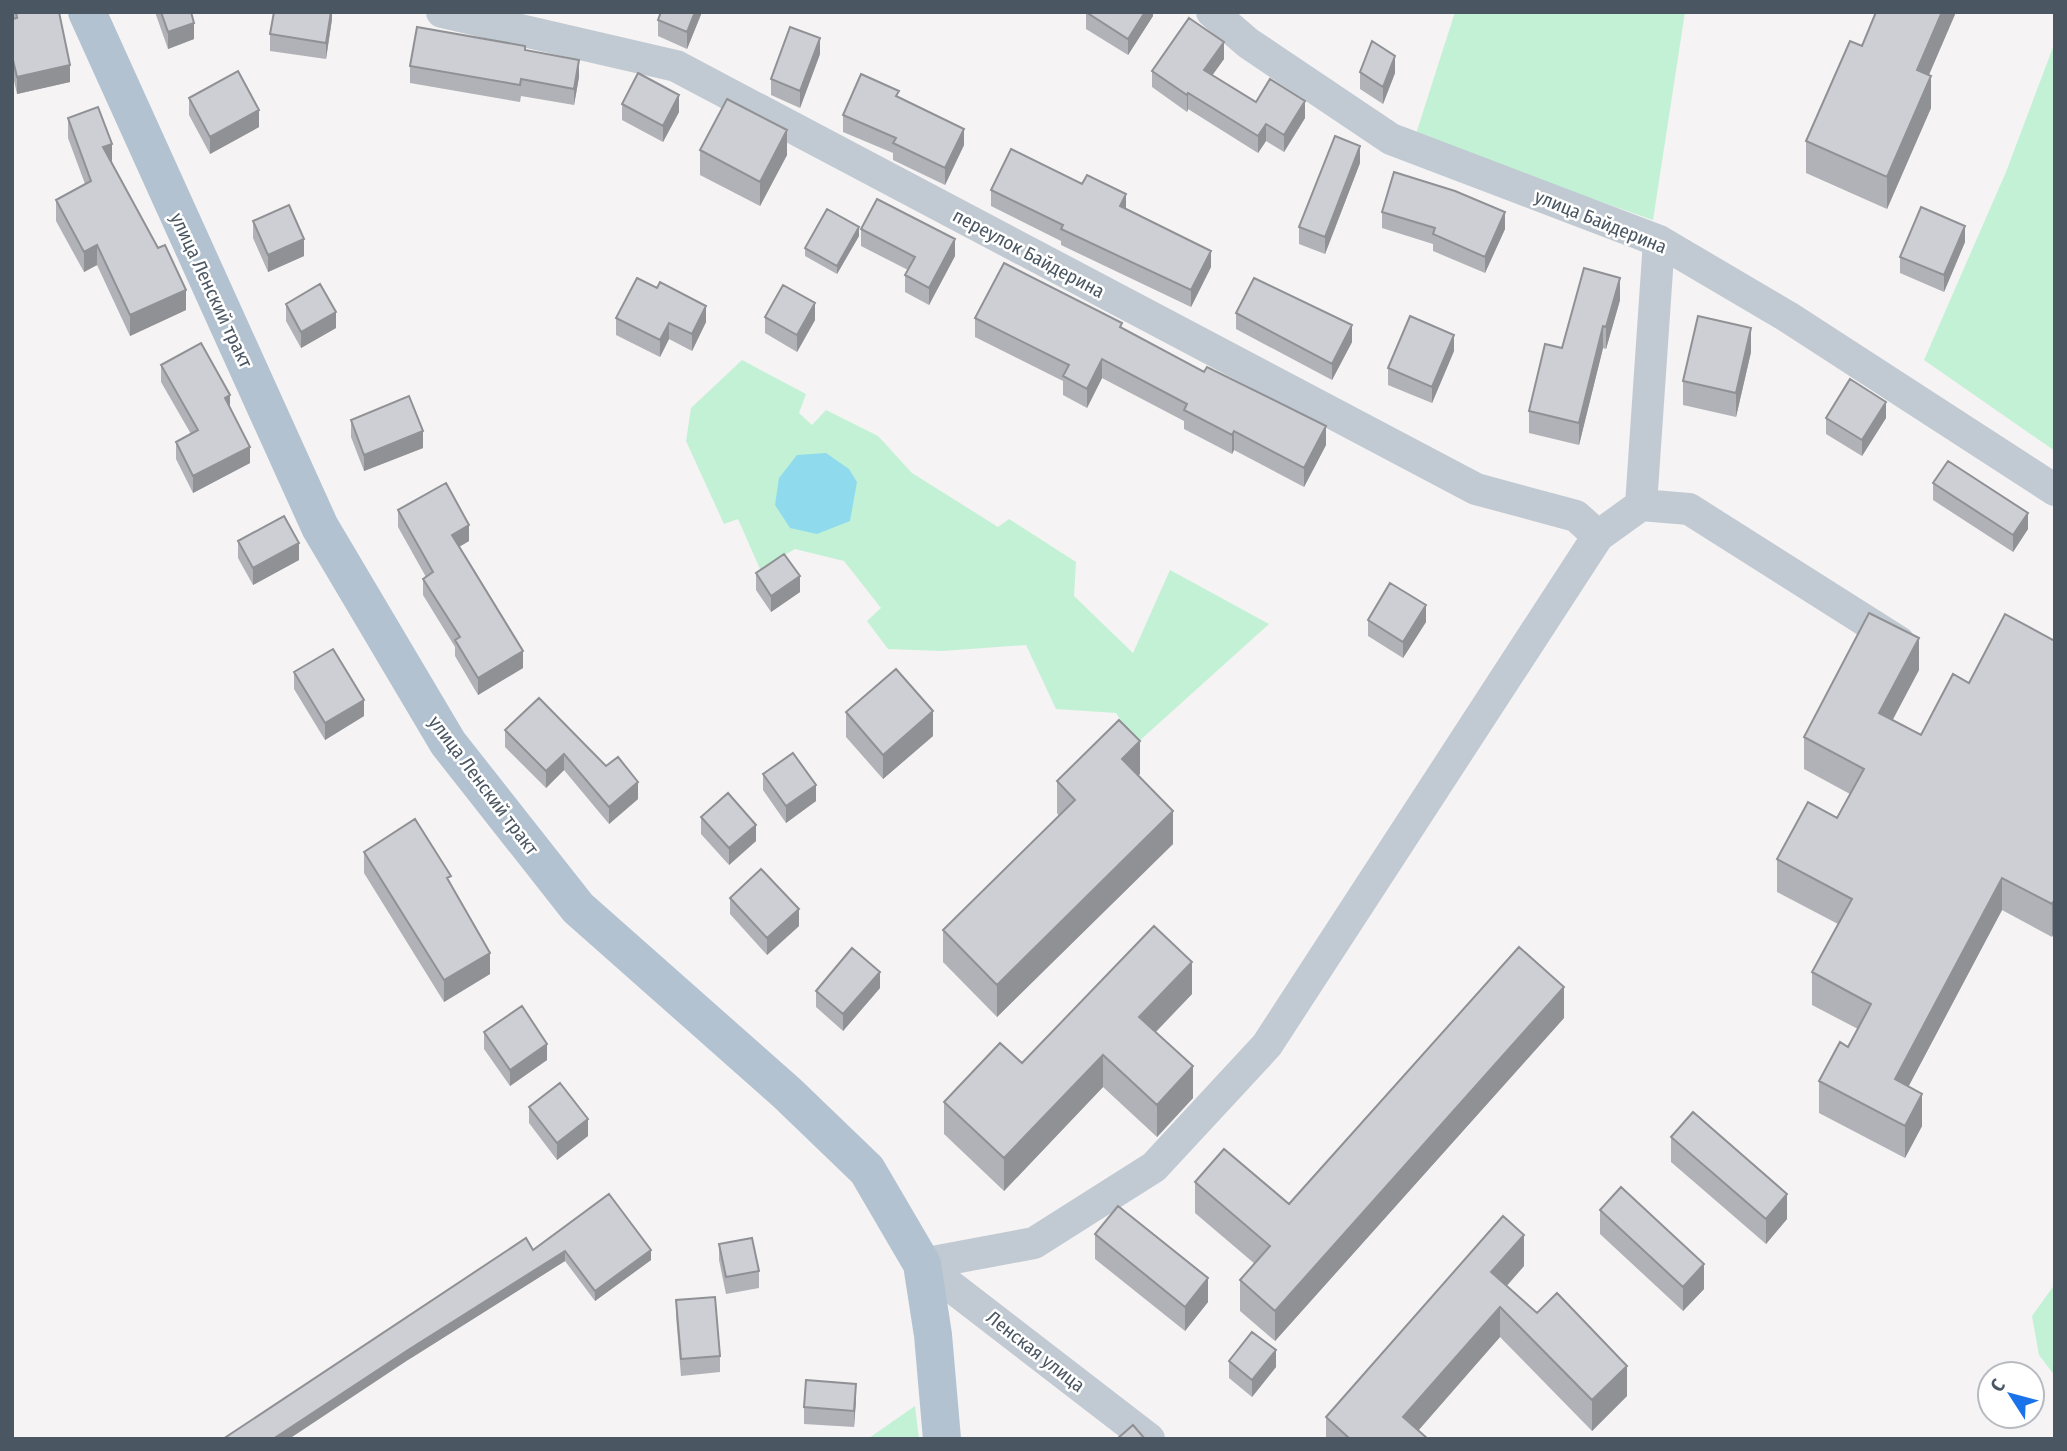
<svg xmlns="http://www.w3.org/2000/svg" width="2067" height="1451" font-family="'Fira Sans Condensed',sans-serif">
  <style>
    .green { fill: #c3f1d5 }
    .water { fill: #90daee }
    .lines { fill: none; stroke-linecap: round; stroke-linejoin: round }
    .minor { stroke: #c1cad2; stroke-width: 32 }
    .major { stroke: #b3c2d1; stroke-width: 38 }
    .wall { fill: #b0b2b7 }
    .shaded-wall { fill: #909195 }
    .building { fill: #cdcfd5; stroke: #909195; stroke-width: 2 }
    .labels { text-anchor: middle; stroke-width: 5; stroke-linejoin: round; paint-order: stroke }
    .street-label { font-size: 19px; fill: #4a5661; stroke: #fff }
  </style>
  <rect width="100%" height="100%" fill="#f5f3f3"/>
  <path class="green" d="M1455,12H1685L1653,220L1415,137Z
    M2055,42V451L1924,360L2006,172Z
    M742,360L806,394L799,413L812,425L826,410L878,436L912,473L998,527L1009,519L1076,562L1074,596L1133,653L1170,570L1269,624L1137,743L1116,713L1056,709L1026,645L942,651L888,649L867,621L881,608L844,561L795,549L760,569L738,519L724,524L686,441L691,408Z
    M2055,1284V1376L2039,1355L2032,1316Z
    M915,1406L919,1439H858L869,1438Z"/>
  <path class="water" d="M826,453L849,469L857,482L850,521L817,534L790,528L775,505L779,478L797,455Z"/>
  <g class="lines">
    <path class="minor" d="M442,12L676,66L1476,489L1576,516L1598,536
      M1212,12L1248,43L1391,139L1659,241L1788,317L2055,490
      M1641,505L1659,241
      M922,1264L1034,1243L1154,1167L1267,1045L1598,536L1641,505L1689,509L1899,642
      M922,1264L1149,1439"/>
    <path class="major" d="M87,12L320,527L448,743L578,908L787,1093L867,1170L922,1264L933,1335L942,1439"/>
  </g>
  <path class="wall" d="M13,12H59L70,82L17,94L12,72V19L14,18Z
    M155,12H191L194,39L168,49Z
    M332,12V19L326,59L270,51V34Z
    M702,12L687,49L658,36V20Z
    M1086,12H1153V16L1128,55L1086,29Z
    M1876,12H1956L1929,75L1931,108L1887,209L1806,173V141L1862,46Z
    M525,50L579,77L574,105L521,96L520,102L410,83V66Z
    M820,54L800,108L771,95V79Z
    M1224,59L1212,75L1256,102L1305,118L1284,152L1266,141L1258,153L1188,109L1187,112L1152,87V71Z
    M1360,72L1395,73L1383,104L1360,89Z
    M899,97L964,145L945,185L893,160V153L843,132V115Z
    M189,98L259,127L210,154L189,115Z
    M622,104L679,112L663,142L622,120Z
    M68,118L112,162L186,310L130,336L97,265L84,272L56,221V200L85,184L68,138Z
    M700,150L787,155L760,206L700,175Z
    M1360,163L1325,254L1299,244V227Z
    M1082,184L1126,209L1211,267L1191,307L1061,245V241L991,206V190Z
    M1382,212L1505,229L1485,273L1433,251V244L1382,228Z
    M253,221L304,256L268,272L253,238Z
    M861,229L955,256L929,305L905,292V275L908,270L861,246Z
    M859,236L837,274L805,256V248Z
    M1965,242L1944,292L1900,273V257Z
    M657,288L706,322L692,351L669,339L660,357L616,335V318Z
    M1620,300L1606,349L1603,348L1579,445L1529,433V411L1562,348Z
    M286,304L336,328L301,348L286,321Z
    M1236,313L1352,342L1332,380L1236,329Z
    M765,317L815,320L797,352L765,333Z
    M975,318L1122,328L1326,445L1304,487L1234,450L1232,454L1184,429V421L1102,378L1087,408L1063,395V381L975,337Z
    M1454,351L1432,403L1388,385V368Z
    M1751,352L1736,417L1683,405V381Z
    M161,365L230,408L250,463L193,493L176,459V442L191,434L161,382Z
    M1826,418H1886L1862,456L1826,434Z
    M351,420L423,448L364,471L351,437Z
    M1933,483L2028,529L2013,552L1933,500Z
    M398,510L469,541L459,547L523,668L478,695L455,656V647L423,595V579L426,577L398,527Z
    M238,541L299,560L253,585L238,558Z
    M756,573L800,592L771,612L756,590Z
    M1368,620L1426,622L1403,658L1368,636Z
    M2055,641L2052,937L2002,910L1908,1087L1922,1126L1905,1158L1819,1113V1081L1848,1047L1858,1029L1812,1005V972L1838,924L1777,892V859L1837,818L1850,794L1804,769V737L1919,670L1892,720L1921,735L1969,683Z
    M294,672L364,716L325,740L294,689Z
    M539,698L638,799L609,824L564,770L546,788L505,747V730Z
    M846,712L933,736L883,779L846,737Z
    M763,774L816,801L786,823L763,790Z
    M1140,774L1138,775L1173,844L997,1017L943,962V930L1059,816L1057,813V781Z
    M701,817L756,841L729,865L701,834Z
    M364,852L451,886L490,974L444,1002L364,873Z
    M730,898L799,926L767,955L730,914Z
    M880,988L843,1031L816,1007V991Z
    M1192,994L1156,1032L1193,1098L1157,1137L1103,1087L1004,1191L944,1134V1102L1022,1063Z
    M1564,1018L1275,1341L1240,1311V1280L1255,1264L1195,1213V1182L1289,1204Z
    M484,1032L547,1060L510,1086L484,1049Z
    M529,1107L588,1136L557,1160L529,1123Z
    M1671,1137L1787,1219L1766,1244L1671,1162Z
    M609,1194L651,1260L595,1301L565,1261L408,1360L533,1250Z
    M1600,1210L1704,1289L1683,1311L1600,1234Z
    M1095,1234L1208,1302L1185,1331L1095,1259Z
    M719,1244L759,1271V1288L726,1294L719,1260Z
    M1524,1266L1507,1286L1627,1396L1592,1431L1500,1337L1418,1430L1428,1439H1326V1417Z
    M676,1300L720,1356V1372L681,1376L676,1316Z
    M1229,1361L1276,1367L1252,1397L1229,1378Z
    M856,1400L854,1427L804,1424V1407Z"/>
  <path class="shaded-wall" d="M331,12H332V19L326,59V43Z
    M695,12H702L687,49V32Z
    M1145,12H1153V16L1128,55V39Z
    M1942,12H1956L1917,102V70Z
    M194,23V39L168,49V32Z
    M820,38V54L800,108V91Z
    M1224,42V59L1204,87V70Z
    M1395,56V73L1383,104V87Z
    M579,60V77L574,105V89Z
    M70,65V82L17,94V77Z
    M1931,76V108L1887,209V177Z
    M1188,93V109L1187,112V95Z
    M679,95V112L663,142V126Z
    M1305,101V118L1284,152V135Z
    M259,110V127L210,154V137Z
    M1266,124V141L1258,153V136Z
    M964,129V145L945,185V168Z
    M787,130V155L760,206V182Z
    M112,144V164L103,147Z
    M1360,146V163L1325,254V237Z
    M1126,194V211L1120,206Z
    M1505,212V229L1485,273V257Z
    M1965,226V242L1944,292V275Z
    M859,227V236L837,274V266Z
    M304,239V256L268,272V255Z
    M955,239V256L929,305V288Z
    M97,245V265L84,272V252Z
    M1211,251V267L1191,307V290Z
    M1620,278V300L1606,349V327Z
    M186,290V310L130,336V315Z
    M815,303V320L797,352V335Z
    M706,306V322L692,351V334Z
    M336,312V328L301,348V332Z
    M669,323V339L660,357V340Z
    M1352,325V342L1332,380V364Z
    M1603,326V348L1579,445V423Z
    M1751,328V352L1736,417V393Z
    M1454,335V351L1432,403V387Z
    M1102,359V378L1087,408V389Z
    M230,395V412L225,398Z
    M1886,402V418L1862,456V440Z
    M1326,426V445L1304,487V468Z
    M423,431V448L364,471V455Z
    M1234,431V450L1232,454V435Z
    M250,447V463L193,493V476Z
    M2028,513V529L2013,552V535Z
    M469,525V541L452,551V535Z
    M299,543V560L253,585V568Z
    M800,576V592L771,612V596Z
    M1426,605V622L1403,658V642Z
    M1919,638V670L1879,746V713Z
    M523,651V668L478,695V678Z
    M364,700V716L325,740V723Z
    M933,711V736L883,779V755Z
    M1140,741V774L1122,791V759Z
    M564,754V770L546,788V771Z
    M638,782V799L609,824V807Z
    M816,785V801L786,823V806Z
    M1173,811V844L997,1017V985Z
    M756,825V841L729,865V848Z
    M2002,878V910L1895,1112V1079Z
    M2055,899V931L2052,937V904Z
    M799,909V926L767,955V938Z
    M490,953V974L444,1002V980Z
    M1192,962V994L1139,1049V1017Z
    M880,972V988L843,1031V1014Z
    M1564,987V1018L1275,1341V1311Z
    M547,1044V1060L510,1086V1070Z
    M1103,1055V1087L1004,1191V1158Z
    M1193,1066V1098L1157,1137V1105Z
    M1922,1094V1126L1905,1158V1126Z
    M588,1119V1136L557,1160V1143Z
    M1787,1194V1219L1766,1244V1219Z
    M1524,1235V1266L1491,1303V1272Z
    M651,1250V1260L595,1301V1291Z
    M565,1251V1261L408,1360L289,1439H273L408,1350Z
    M1704,1264V1289L1683,1311V1287Z
    M1208,1278V1302L1185,1331V1307Z
    M1500,1307V1337L1411,1439L1403,1417Z
    M1276,1350V1367L1252,1397V1380Z
    M1627,1366V1396L1592,1431V1400Z
    M856,1384V1400L854,1427V1411Z"/>
  <path class="building" d="M16,12H59L70,65L17,77L12,56V19L17,18Z
    M161,12H191L194,23L168,32Z
    M274,12H331L326,43L270,34Z
    M661,12H695L687,32L658,20Z
    M1086,12H1145L1128,39Z
    M1876,12H1942L1917,70L1931,76L1887,177L1806,141L1850,41L1862,46Z
    M1189,18L1224,42L1204,70L1256,102L1270,79L1305,101L1284,135L1266,124L1258,136L1188,93L1187,95L1152,71Z
    M417,27L525,46V50L579,60L574,89L521,79L520,85L410,66Z
    M790,27L820,38L800,91L771,79Z
    M1372,41L1395,56L1383,87L1360,72Z
    M238,71L259,110L210,137L189,98Z
    M638,73L679,95L663,126L622,104Z
    M861,74L899,91L896,96L964,129L945,168L893,143L896,138L843,115Z
    M727,99L787,130L760,182L700,150Z
    M98,107L112,144L103,147L158,248L165,245L186,290L130,315L97,245L84,252L56,200L91,181L68,118Z
    M1335,136L1360,146L1325,237L1299,227Z
    M1011,149L1082,184L1087,175L1126,194L1120,206L1211,251L1191,290L1061,229L1063,225L991,190Z
    M1394,172L1455,191L1505,212L1485,257L1433,234L1435,228L1382,212Z
    M877,199L955,239L929,288L905,275L915,257L861,229Z
    M289,205L304,239L268,255L253,221Z
    M1921,207L1965,226L1944,275L1900,257Z
    M827,209L859,227L837,266L805,248Z
    M1004,263L1122,323L1120,327L1204,372L1207,367L1326,426L1304,468L1234,431L1232,435L1184,410L1187,404L1102,359L1087,389L1063,376L1069,365L975,318Z
    M1584,268L1620,278L1606,327L1603,326L1579,423L1529,411L1545,344L1562,348Z
    M637,278L657,288L660,282L706,306L692,334L669,323L660,340L616,318Z
    M1254,278L1352,325L1332,364L1236,313Z
    M320,284L336,312L301,332L286,304Z
    M783,285L815,303L797,335L765,317Z
    M1410,316L1454,335L1432,387L1388,368Z
    M1698,316L1751,328L1736,393L1683,381Z
    M201,343L230,395L225,398L250,447L193,476L176,442L198,430L161,365Z
    M1850,379L1886,402L1862,440L1826,418Z
    M409,396L423,431L364,455L351,420Z
    M1948,461L2028,513L2013,535L1933,483Z
    M446,483L469,525L452,535L523,651L478,678L455,640L460,637L423,579L433,572L398,510Z
    M284,516L299,543L253,568L238,541Z
    M784,554L800,576L771,596L756,573Z
    M1390,583L1426,605L1403,642L1368,620Z
    M1869,613L1919,638L1879,713L1921,735L1953,674L1969,683L2005,614L2055,641V899L2052,904L2002,878L1895,1079L1922,1094L1905,1126L1819,1081L1840,1042L1848,1047L1871,1004L1812,972L1852,899L1777,859L1808,802L1837,818L1864,769L1804,737Z
    M333,649L364,700L325,723L294,672Z
    M896,669L933,711L883,755L846,712Z
    M539,698L606,766L618,757L638,782L609,807L564,754L546,771L505,730Z
    M1119,720L1140,741L1122,759L1173,811L997,985L943,930L1075,800L1057,781Z
    M793,753L816,785L786,806L763,774Z
    M728,793L756,825L729,848L701,817Z
    M415,819L451,876L447,878L490,953L444,980L364,852Z
    M761,869L799,909L767,938L730,898Z
    M1154,926L1192,962L1139,1017L1193,1066L1157,1105L1103,1055L1004,1158L944,1102L1000,1043L1022,1063Z
    M1519,947L1564,987L1275,1311L1240,1280L1270,1246L1195,1182L1224,1149L1289,1204Z
    M852,948L880,972L843,1014L816,991Z
    M522,1006L547,1044L510,1070L484,1032Z
    M560,1083L588,1119L557,1143L529,1107Z
    M1693,1112L1787,1194L1766,1219L1671,1137Z
    M1621,1187L1704,1264L1683,1287L1600,1210Z
    M609,1194L651,1250L595,1291L565,1251L408,1350L273,1439H223L526,1238L533,1250Z
    M1118,1206L1208,1278L1185,1307L1095,1234Z
    M1503,1216L1524,1235L1491,1272L1537,1313L1557,1293L1627,1366L1592,1400L1500,1307L1403,1417L1428,1439H1350L1326,1417Z
    M752,1238L759,1271L726,1277L719,1244Z
    M715,1297L720,1356L681,1359L676,1300Z
    M1252,1332L1276,1350L1252,1380L1229,1361Z
    M806,1380L856,1384L854,1411L804,1407Z
    M1133,1425L1145,1439H1117Z"/>
  <g class="labels">
    <g class="street-label">
      <text transform="translate(1601 221) rotate(22)" y="7">улица Байдерина</text>
      <text transform="translate(1029 253) rotate(28)" y="7">переулок Байдерина</text>
      <text transform="translate(212 290) rotate(65)" y="7">улица Ленский тракт</text>
      <text transform="translate(484 785) rotate(53)" y="7">улица Ленский тракт</text>
      <text transform="translate(1036 1351) rotate(38)" y="7">Ленская улица</text>
    </g>
  </g>
  <rect width="2067" height="1451" fill="none" stroke="#4a5661" stroke-width="28"/>
  <g transform="translate(2011 1395) rotate(306)"><circle r="33" fill="#ffffff" stroke="#b7bbc0" stroke-width="2"/>
  <path d="M0-5L12 26L0 18L-12 26Z" fill="#1a73e8"/>
  <text y="-10" font-size="19" font-weight="bold" text-anchor="middle" fill="#4a5661">С</text>
  </g>
</svg>
